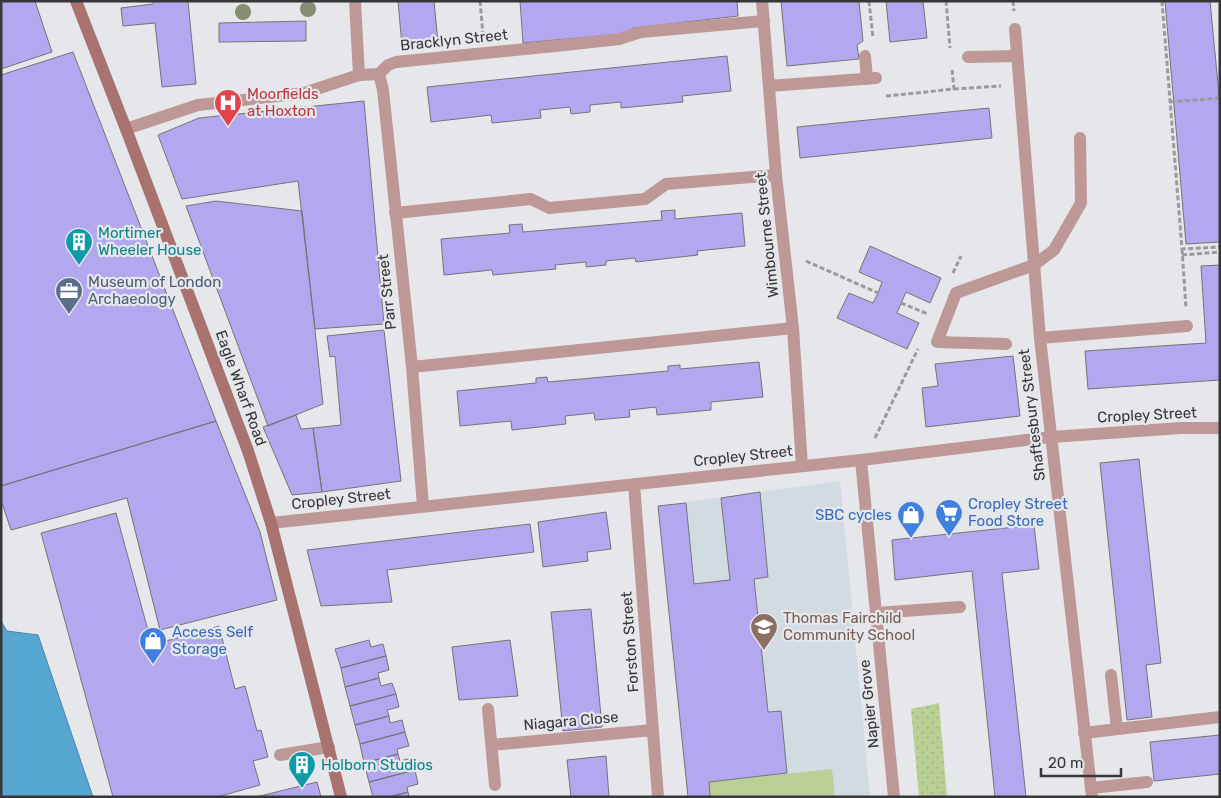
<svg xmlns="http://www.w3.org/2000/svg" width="1221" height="798" font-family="Rubik,sans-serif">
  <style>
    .built { fill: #d2dae2 }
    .park { fill: url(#park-dots) }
    .garden { fill: #bacf94 }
    .water { fill: #56a6d2; stroke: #4c85a4 }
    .building { fill: #b3a8f0; stroke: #747477 }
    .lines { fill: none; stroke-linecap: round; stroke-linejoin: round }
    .path { stroke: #999b9d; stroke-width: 3; stroke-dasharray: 5 2.5; stroke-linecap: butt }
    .lane { stroke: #be9896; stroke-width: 12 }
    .street { stroke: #be9896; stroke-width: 12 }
    .secondary { stroke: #a8726e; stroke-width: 12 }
    .tree { fill: #858e71 }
    .labels { text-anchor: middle; stroke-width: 4.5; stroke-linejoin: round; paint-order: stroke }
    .street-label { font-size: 15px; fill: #363738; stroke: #e5e7ea }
    .health-label { font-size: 15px; fill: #be3a42; stroke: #e5e7ea; text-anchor: start }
    .culture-label { font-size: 15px; fill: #0d838f; stroke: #e5e7ea; text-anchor: start }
    .service-label { font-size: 15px; fill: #4e5e75; stroke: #e5e7ea; text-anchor: start }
    .shop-label { font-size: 15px; fill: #366cbe; stroke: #e5e7ea; text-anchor: start }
    .education-label { font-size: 15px; fill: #785e54; stroke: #e5e7ea; text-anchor: start }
  </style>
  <defs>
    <pattern id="park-dots" width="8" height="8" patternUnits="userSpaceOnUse" patternTransform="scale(1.25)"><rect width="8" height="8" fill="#bacf94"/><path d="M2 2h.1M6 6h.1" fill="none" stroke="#a0b280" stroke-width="1.8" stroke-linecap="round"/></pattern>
  </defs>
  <rect width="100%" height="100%" fill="#e5e7ea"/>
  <path class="built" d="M840,481L870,797H688L658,506Z"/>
  <path class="park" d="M939,703L947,797H919L911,709Z"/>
  <path class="garden" d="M832,769L835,797H710L709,782Z"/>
  <path class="water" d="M1,621L7,631L38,635L93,797H1Z"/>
  <path class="building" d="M1,1H35L52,52L1,69Z
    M153,1H188L196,84L162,87L155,23L123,26L121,8L153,4Z
    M398,1H434L438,43L402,46Z
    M520,1H737L738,16L634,28L622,34L523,43Z
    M781,1H859L863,41L857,45L859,59L787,66Z
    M886,1H923L927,38L890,42Z
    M1165,1H1210L1220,105V242L1186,244Z
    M306,21V41L219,42V23Z
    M73,52L216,421L1,486V75Z
    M727,56L731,91L682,96L683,102L621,108V102L590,105V112L571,114L570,107L540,110L541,118L492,123L491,115L431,122L427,87Z
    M364,101L384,324L315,329L298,181L182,199L158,135L199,118Z
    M989,108L992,138L800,158L797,127Z
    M216,201L302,211L323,404L268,426L186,206Z
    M675,210V219L742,213L745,246L697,251L698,255L636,262L635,258L606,261V265L586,267V262L555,265L556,269L493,275L492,270L444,275L441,239L510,233L509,225L522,224L523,232L662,220L661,211Z
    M870,246L941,278L930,303L906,292L897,313L919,323L907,349L837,318L849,293L873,303L878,293L882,282L859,272Z
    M1220,265V380L1088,389L1085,351L1206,343L1201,266Z
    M384,330L401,481L322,492L313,428L341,425L335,356L330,357L327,336Z
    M1013,356L1020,416L926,427L922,388L938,386L935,364Z
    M759,362L763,397L711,402V410L657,415L656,407L629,410L630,417L595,420L594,413L565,416L566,424L512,430L511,421L460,426L457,391L536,383V378L547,377L548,382L668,371V366L680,365V369Z
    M296,415L301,429L313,428L322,492L292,495L263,427Z
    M216,421L260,532L277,600L160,630L127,498L11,530L1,500V486Z
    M1139,459L1161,663L1146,665L1152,717L1127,720L1100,463Z
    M760,492L768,577L754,579L768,712L781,711L787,773L709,782L710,797H688L658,506L686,503L694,584L730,580L721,498Z
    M606,512L611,549L587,552L588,561L543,567L538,522Z
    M116,513L152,645L219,626L235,689L245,686L257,731L261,730L268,757L253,761L260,785L217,797H113L41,533Z
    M530,524L534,552L387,570L392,602L321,606L307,550Z
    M1034,525L1039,569L1002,573L1026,797H995L972,571L895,580L892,540Z
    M591,609L602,727L563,731L551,612Z
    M369,640L371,647L383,644L386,656L341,668L335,649Z
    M510,640L518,696L459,700L452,647Z
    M386,656L389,670L378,673L379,678L345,687L341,668Z
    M379,678L381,686L392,683L396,694L350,706L345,687Z
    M396,694L399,707L387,710L389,716L355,725L350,706Z
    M389,716L390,723L402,720L405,732L360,744L355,725Z
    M405,732L409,746L397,749L398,754L364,763L360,744Z
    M1220,735V774L1154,781L1150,742Z
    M398,754L400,761L412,758L415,770L369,782L364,763Z
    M606,756L609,797H571L567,760Z
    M415,770L418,784L407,787L408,792L389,797H373L369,782Z
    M317,782L321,797H256Z
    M408,792L409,797H389Z"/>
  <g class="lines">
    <path class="path" d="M480,1L483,35
      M869,1L873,38
      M946,1L950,48
      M1013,1L1014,11
      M1162,1L1182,249L1220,247
      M954,89L1001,86
      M886,96L954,89L952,69
      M1170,102L1220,98
      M1182,249L1186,308
      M1182,255L1220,252
      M806,261L878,293
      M953,273L961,256
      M901,303L928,314
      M875,438L918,349"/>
    <path class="lane" d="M355,1L359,75
      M741,23L764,21
      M865,56L867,79
      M968,57L1017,56
      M769,86L876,78
      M395,213L531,199L549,208L592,204L645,199L666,184L776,175
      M1040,338L1187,326
      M1006,344L937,342L956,293L1034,265L1054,250L1081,203L1080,138
      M412,367L793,328
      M876,613L960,607
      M1111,675L1117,729
      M1084,733L1220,717
      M280,755L329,747
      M1091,788L1147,782"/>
    <path class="street" d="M762,1L776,175L793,328L802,466
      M1015,29L1040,338L1092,797
      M379,74L383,90L412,367L423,506
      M126,129L198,105L304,93L359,75L379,74L388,65L396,62L565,45L619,39L641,32L741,23
      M861,460L894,797
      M634,484L658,797
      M271,523L861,460L1051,437L1181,428H1220
      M488,709L495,785
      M492,745L653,730"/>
    <path class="secondary" d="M76,1L126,129L248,451L271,523L341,797"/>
  </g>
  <g class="tree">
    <circle cx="308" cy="9" r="8"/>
    <circle cx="243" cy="12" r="8"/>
  </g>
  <defs>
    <symbol id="hospital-pin" viewBox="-11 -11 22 30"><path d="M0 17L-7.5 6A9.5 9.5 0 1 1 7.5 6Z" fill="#e0444e" stroke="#e5e7ea"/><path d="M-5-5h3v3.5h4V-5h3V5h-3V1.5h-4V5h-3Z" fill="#fff"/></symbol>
    <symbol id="building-pin" viewBox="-11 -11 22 30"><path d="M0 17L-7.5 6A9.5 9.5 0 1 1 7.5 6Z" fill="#0f9aa8" stroke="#e5e7ea"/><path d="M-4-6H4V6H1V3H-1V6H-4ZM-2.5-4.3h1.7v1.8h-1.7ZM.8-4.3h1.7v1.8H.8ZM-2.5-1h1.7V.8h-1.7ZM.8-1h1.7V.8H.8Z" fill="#fff"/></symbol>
    <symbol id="office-pin" viewBox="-11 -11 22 30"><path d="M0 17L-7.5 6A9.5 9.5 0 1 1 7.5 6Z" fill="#5c6f8a" stroke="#e5e7ea"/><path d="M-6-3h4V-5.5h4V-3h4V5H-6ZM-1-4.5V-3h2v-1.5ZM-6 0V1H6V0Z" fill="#fff"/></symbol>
    <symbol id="supermarket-pin" viewBox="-11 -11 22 30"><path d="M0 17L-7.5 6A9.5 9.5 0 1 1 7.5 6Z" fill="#3f7fe0" stroke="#e5e7ea"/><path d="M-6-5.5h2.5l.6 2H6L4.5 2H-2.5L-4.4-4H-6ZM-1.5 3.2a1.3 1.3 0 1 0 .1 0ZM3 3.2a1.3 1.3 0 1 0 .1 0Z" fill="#fff"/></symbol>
    <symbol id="shop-pin" viewBox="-11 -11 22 30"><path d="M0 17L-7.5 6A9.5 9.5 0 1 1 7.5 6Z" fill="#3f7fe0" stroke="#e5e7ea"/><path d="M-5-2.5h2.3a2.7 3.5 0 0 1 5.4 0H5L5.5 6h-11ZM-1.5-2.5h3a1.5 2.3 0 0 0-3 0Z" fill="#fff"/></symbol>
    <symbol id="school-pin" viewBox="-11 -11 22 30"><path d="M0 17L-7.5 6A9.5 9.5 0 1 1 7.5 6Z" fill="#8d6e63" stroke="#e5e7ea"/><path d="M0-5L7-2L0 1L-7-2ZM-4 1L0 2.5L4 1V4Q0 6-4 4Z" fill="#fff"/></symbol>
  </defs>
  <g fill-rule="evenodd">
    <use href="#hospital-pin" x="212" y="87" width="32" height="43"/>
    <use href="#building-pin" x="63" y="226" width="32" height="43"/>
    <use href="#office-pin" x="53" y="275" width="32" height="43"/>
    <use href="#supermarket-pin" x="933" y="497" width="32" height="43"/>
    <use href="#shop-pin" x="895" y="499" width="32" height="43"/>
    <use href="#school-pin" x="748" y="611" width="32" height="43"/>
    <use href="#shop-pin" x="137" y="625" width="32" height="43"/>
    <use href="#building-pin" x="286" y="749" width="32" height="43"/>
  </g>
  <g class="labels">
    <g class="street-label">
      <text transform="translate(454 40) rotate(-6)" y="5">Bracklyn Street</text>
      <text transform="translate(767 235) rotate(-96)" y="5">Wimbourne Street</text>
      <text transform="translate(387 292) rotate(-96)" y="5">Parr Street</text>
      <text transform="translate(241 388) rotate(70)" y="5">Eagle Wharf Road</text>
      <text transform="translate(1032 415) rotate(-97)" y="5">Shaftesbury Street</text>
      <text transform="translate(1147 415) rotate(-3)" y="5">Cropley Street</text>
      <text transform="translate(743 456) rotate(-6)" y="5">Cropley Street</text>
      <text transform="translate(341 499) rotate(-6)" y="5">Cropley Street</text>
      <text transform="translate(630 642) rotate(-94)" y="5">Forston Street</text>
      <text transform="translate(869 704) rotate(-96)" y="5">Napier Grove</text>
      <text transform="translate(571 721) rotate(-5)" y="5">Niagara Close</text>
    </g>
    <g class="health-label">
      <text x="247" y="99">Moorfields<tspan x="247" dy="17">at Hoxton</tspan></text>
    </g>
    <g class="culture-label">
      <text x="98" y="238">Mortimer<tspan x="98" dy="17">Wheeler House</tspan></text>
      <text x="321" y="770">Holborn Studios</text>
    </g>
    <g class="service-label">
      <text x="88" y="287">Museum of London<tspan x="88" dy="17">Archaeology</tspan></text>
    </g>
    <g class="shop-label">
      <text x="968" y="509">Cropley Street<tspan x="968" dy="17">Food Store</tspan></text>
      <text x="892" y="520" text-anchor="end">SBC cycles</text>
      <text x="172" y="637">Access Self<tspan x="172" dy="17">Storage</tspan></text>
    </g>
    <g class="education-label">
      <text x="783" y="623">Thomas Fairchild<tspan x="783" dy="17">Community School</tspan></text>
    </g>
  </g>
  <rect width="1221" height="798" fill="none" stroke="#363738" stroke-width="5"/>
  <path d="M1041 768v8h80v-8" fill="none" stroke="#363738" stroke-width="2.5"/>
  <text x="1048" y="768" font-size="15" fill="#363738" stroke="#e5e7ea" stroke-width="4" paint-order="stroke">20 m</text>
</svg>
